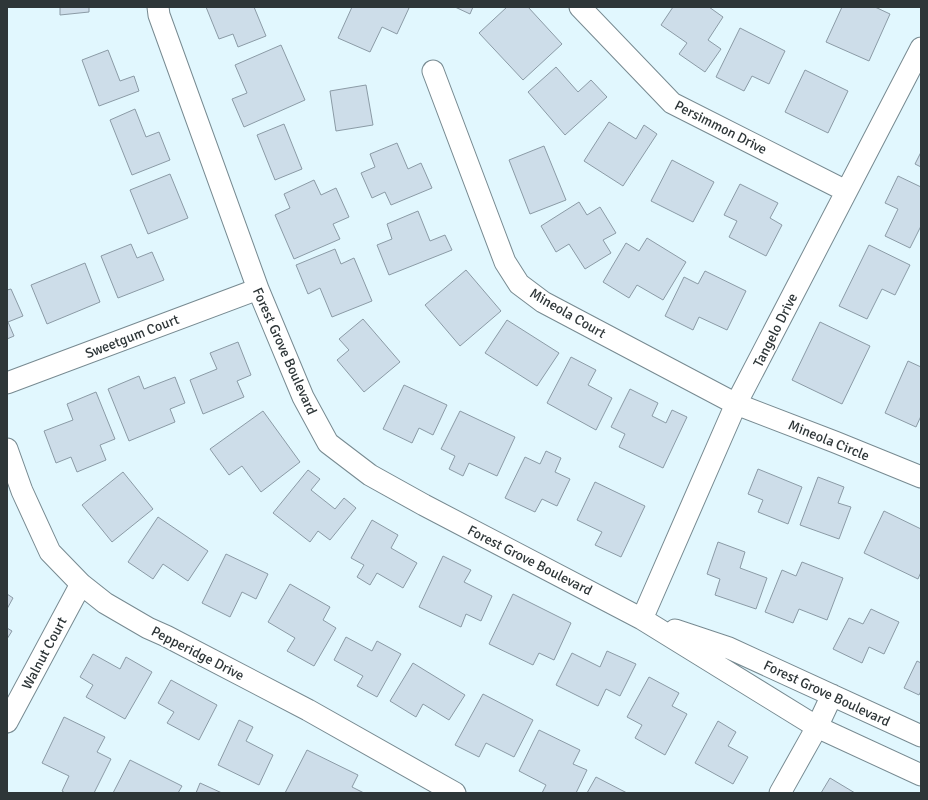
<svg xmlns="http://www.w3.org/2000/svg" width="928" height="800" font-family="Signika,sans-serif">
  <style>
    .building { fill: #cddde9; stroke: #8b9ba6 }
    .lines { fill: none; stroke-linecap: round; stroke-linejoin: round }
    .minor-casing { stroke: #778a91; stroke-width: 23 }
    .minor { stroke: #fff; stroke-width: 21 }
    .labels { text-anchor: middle; stroke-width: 4; stroke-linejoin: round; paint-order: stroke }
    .street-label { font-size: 14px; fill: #2e3638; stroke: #fff }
  </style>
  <rect width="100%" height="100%" fill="#e1f7fe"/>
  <path class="building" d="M60,7H89V12L60,15Z
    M206,7H254L266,36L238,47L233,34L219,39Z
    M352,7H406L409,8L397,34L382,27L370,52L338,38Z
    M455,7H473L470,14Z
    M507,7H528L562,44L523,80L479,33Z
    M673,7H709L723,17L708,40L721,49L705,72L679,54L687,43L661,25Z
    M842,7H875L890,14L869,61L826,42Z
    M740,28L785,51L769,84L752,76L744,91L716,77Z
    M281,45L305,100L244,127L232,99L247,93L235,65Z
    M108,50L120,81L134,76L139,91L99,106L82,60Z
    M556,67L578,92L591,80L607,97L565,135L528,92Z
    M805,70L848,91L828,133L785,112Z
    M366,85L373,125L336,131L330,91Z
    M135,109L146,137L159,132L170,160L132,175L110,120Z
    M609,122L636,139L644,125L657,134L623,186L584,161Z
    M284,124L302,169L275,180L257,135Z
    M397,143L408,169L421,163L432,188L391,205L385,192L372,198L361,173L375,167L370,154Z
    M544,146L566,200L530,214L509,160Z
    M921,152V167L915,164Z
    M672,160L714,182L693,222L651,201Z
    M170,174L188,218L148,234L130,190Z
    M898,176L921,187V226L910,248L885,236L898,209L885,203Z
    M314,180L321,195L336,188L349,217L333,224L340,239L294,259L275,215L290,208L284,194Z
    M740,184L778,203L770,218L782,225L766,256L729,237L737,221L724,215Z
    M579,202L587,215L600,207L616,233L603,240L611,253L585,269L569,244L556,252L541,226Z
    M418,211L430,241L445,235L452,250L389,275L377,245L392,239L387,224Z
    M647,238L686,262L663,300L637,285L629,298L603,282L626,243L639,251Z
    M131,244L137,258L152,252L164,280L118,298L101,256Z
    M869,245L910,265L895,295L882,289L867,319L839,306Z
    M335,249L341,264L354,258L372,301L332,317L320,288L308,294L296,265Z
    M85,263L100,302L47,324L31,285Z
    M466,270L501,311L460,346L425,305Z
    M705,271L746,291L727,330L699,317L693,330L665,316L684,277L698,284Z
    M11,289L23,316L8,322L14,336L7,339V290Z
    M363,319L400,362L364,392L337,360L349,350L339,339Z
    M507,320L559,353L537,386L485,353Z
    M820,322L870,346L842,404L792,380Z
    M238,342L251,375L237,381L244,397L203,414L190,380L217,369L210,353Z
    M571,357L596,370L588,385L612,398L596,430L547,403Z
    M908,361L921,367V416L916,427L885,413Z
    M139,376L144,389L175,377L185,403L170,409L175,422L129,441L108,389Z
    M404,385L447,405L433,435L419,428L412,443L383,429Z
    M630,389L658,403L652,416L666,423L672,410L687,417L663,468L619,447L625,434L611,427Z
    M96,392L115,439L100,445L106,460L77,472L71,457L56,463L44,431L73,420L67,404Z
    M263,411L300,462L261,492L242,466L229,475L210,449Z
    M460,411L515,437L497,476L469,463L463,476L449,469L455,456L441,449Z
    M546,451L561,458L555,472L570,479L557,506L542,499L535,512L505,498L525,457L540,464Z
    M758,469L802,487L788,524L758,512L763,500L748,494Z
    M308,470L320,479L311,490L335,509L344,498L356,508L330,540L318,531L310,542L273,513Z
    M123,472L153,509L112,542L82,505Z
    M818,477L844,487L838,503L851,507L839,539L800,525Z
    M595,482L645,506L621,557L595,545L602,532L577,520Z
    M884,511L921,529V572L918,579L864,553Z
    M158,517L208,551L188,581L163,564L153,579L128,562Z
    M372,520L398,535L391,548L417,563L403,588L377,573L370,585L357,577L364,565L351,558Z
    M718,542L745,552L740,568L767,578L756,609L715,595L720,579L707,574Z
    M226,554L268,574L256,599L242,592L230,617L202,603Z
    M443,556L471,570L464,582L492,596L481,621L466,614L461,627L419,607Z
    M802,562L843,578L827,620L799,609L793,623L765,612L782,570L796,576Z
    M290,584L330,607L323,620L336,628L314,666L287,651L295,638L268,622Z
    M7,594L13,598L7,609Z
    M513,594L571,623L554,660L539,653L533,665L489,644Z
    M871,609L899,622L884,654L869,647L862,663L833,649L849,618L863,624Z
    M7,628L12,631L7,639Z
    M346,637L372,651L377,641L401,654L377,697L357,686L363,676L334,660Z
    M607,651L636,664L620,696L606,689L598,706L556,685L572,653L600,667Z
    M93,654L120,669L126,657L152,672L125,719L86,697L93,685L80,677Z
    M917,661L921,663V691L919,695L904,688Z
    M413,663L465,695L449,720L423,704L416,717L390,701Z
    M649,677L679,693L672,706L687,714L665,755L635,738L642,725L627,717Z
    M171,680L217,705L199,740L167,723L174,712L158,703Z
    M483,694L533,720L514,757L486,743L479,757L455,745Z
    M64,717L105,737L97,752L111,759L94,793H65L62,791L69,776L42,763Z
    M239,720L253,727L246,741L273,755L259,785L218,765Z
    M718,721L736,732L728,746L748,757L733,784L695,763Z
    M539,730L580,750L573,764L587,770L576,793H542L546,785L519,771Z
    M307,750L358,775L352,787L364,793H285Z
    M130,760L182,786L178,793H113Z
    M596,777L627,793H587Z
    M830,778L855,793H821Z
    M200,783L222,793H196Z"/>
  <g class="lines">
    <defs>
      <path id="minor" d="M158,7L159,15L258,289L303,397L328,443L370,475L424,505L642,619L817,727L921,775
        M580,7L672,103L846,191
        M433,71L505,262L519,284L543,302L736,404L835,442L921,477
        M7,383L258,289
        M7,449L22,491L50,552L81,584L105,603L148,628L166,636L308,710L455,793
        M642,619L736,404L921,48
        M675,630L729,648L921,736
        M7,722L81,584
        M780,793L817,727L832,695"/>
    </defs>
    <use href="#minor" class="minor-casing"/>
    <use href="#minor" class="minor"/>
  </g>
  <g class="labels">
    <g class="street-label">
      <text transform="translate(721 127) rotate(27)" y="5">Persimmon Drive</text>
      <text transform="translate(568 313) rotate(30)" y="5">Mineola Court</text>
      <text transform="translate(775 330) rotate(-63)" y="5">Tangelo Drive</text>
      <text transform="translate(132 336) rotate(-21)" y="5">Sweetgum Court</text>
      <text transform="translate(285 351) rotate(66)" y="5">Forest Grove Boulevard</text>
      <text transform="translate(829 440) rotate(22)" y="5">Mineola Circle</text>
      <text transform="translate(530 560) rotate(27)" y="5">Forest Grove Boulevard</text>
      <text transform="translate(44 653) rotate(-62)" y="5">Walnut Court</text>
      <text transform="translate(198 653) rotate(27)" y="5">Pepperidge Drive</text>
      <text transform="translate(827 693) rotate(25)" y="5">Forest Grove Boulevard</text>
    </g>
  </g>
  <rect width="928" height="800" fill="none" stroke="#2e3638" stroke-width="16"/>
</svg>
